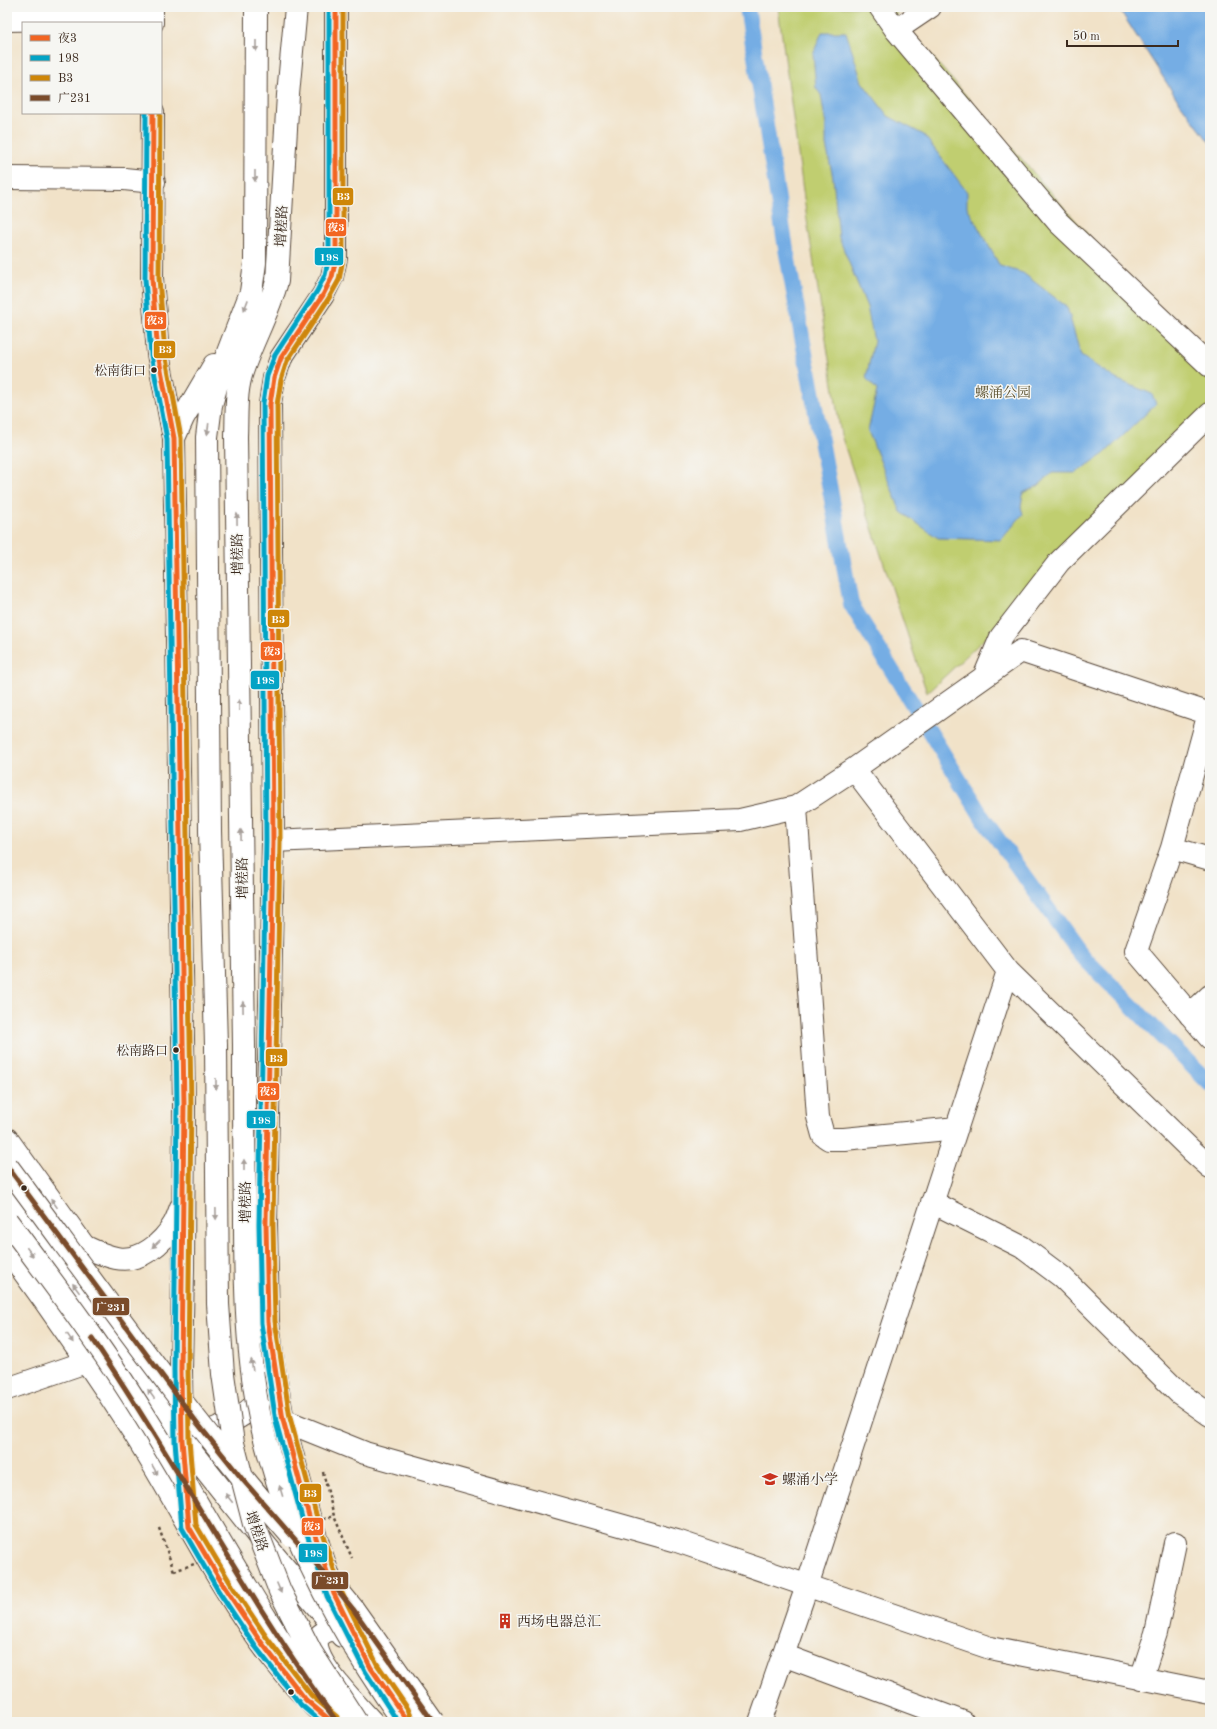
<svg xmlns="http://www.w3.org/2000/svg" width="1217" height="1729" font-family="'Old Standard TT','Noto Serif SC',serif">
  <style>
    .green { fill: #c0ce70; stroke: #7e7c47 }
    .water { fill: #75ade4; stroke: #586c81 }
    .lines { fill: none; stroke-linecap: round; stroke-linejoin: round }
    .canal { stroke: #75ade4; stroke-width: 16 }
    .minor-casing { stroke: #564638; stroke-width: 24 }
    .major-casing { stroke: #564638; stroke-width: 24 }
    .highway-casing { stroke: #564638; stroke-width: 24 }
    .path { stroke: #564638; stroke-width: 2.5; stroke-dasharray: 3 3; stroke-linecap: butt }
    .minor { stroke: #fff; stroke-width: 22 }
    .major { stroke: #fff; stroke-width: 22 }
    .highway { stroke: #fff; stroke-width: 22 }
    .highway-bridge-casing { stroke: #564638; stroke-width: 24; stroke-linecap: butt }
    .path-bridge { stroke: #564638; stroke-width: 2.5; stroke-dasharray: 3 3; stroke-linecap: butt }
    .highway-bridge { stroke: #fff; stroke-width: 22 }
    .bus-1-casing { stroke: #f6f6f2; stroke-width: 8 }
    .bus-2-casing { stroke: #f6f6f2; stroke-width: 8 }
    .bus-3-casing { stroke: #f6f6f2; stroke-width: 8 }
    .bus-4-casing { stroke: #f6f6f2; stroke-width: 8 }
    .bus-1 { stroke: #f26522; stroke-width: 5 }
    .bus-2 { stroke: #03a3c5; stroke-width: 5 }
    .bus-3 { stroke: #ce8608; stroke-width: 5 }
    .bus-4 { stroke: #7a4b2a; stroke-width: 5 }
    .oneway { fill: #a79f9a }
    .bus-dot { fill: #3b2a1e; stroke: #f6f6f2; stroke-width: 1.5 }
    .labels { text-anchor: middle; stroke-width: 3; stroke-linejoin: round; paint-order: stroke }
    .bus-label { font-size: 13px; fill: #3b2a1e; stroke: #f6f6f2; text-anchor: end }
    .street-label { font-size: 14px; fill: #3b2a1e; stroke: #f6f6f2 }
    .park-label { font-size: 14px; fill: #5c5332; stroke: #f6f6f2 }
    .poi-label { font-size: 14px; fill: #3b2a1e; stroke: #f6f6f2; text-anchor: start }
    .line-badge { stroke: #f6f6f2; stroke-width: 1.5 }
    .badge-label { font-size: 11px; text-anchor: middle; font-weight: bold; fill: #fff }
  </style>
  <rect width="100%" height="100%" fill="#f6f6f2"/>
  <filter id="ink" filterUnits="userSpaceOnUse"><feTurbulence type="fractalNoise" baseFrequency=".025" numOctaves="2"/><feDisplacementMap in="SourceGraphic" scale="8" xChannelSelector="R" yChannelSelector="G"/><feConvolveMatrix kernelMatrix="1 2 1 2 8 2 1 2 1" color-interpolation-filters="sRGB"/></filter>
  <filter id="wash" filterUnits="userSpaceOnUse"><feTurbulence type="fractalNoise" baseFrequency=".012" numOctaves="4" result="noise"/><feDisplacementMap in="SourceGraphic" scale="16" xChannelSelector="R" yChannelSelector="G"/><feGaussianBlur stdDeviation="0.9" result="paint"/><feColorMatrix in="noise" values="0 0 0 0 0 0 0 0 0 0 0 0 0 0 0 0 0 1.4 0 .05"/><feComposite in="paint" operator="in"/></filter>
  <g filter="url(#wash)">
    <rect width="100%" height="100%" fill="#f1e2c8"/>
    <path class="green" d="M778,7H895L898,18L1210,374V426L927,693L841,435L807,220Z"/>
    <path class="water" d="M1118,7H1210V143L1177,99Z
      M822,32H846L862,82L888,116L924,135L967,192V207L1000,266L1023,273L1067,307L1081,356L1116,379L1152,394L1156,404L1104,454L1076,473H1052L1038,486L1023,493L1021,507L1023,514L1001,540L938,538L901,512L868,431L877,390L866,378L874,341L867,307L839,238L833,178L826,145V126L821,95L816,88L813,54Z"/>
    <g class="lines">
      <path class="canal" d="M747,7L786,249L851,604L984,820L1080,954L1210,1084"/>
    </g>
  </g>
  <g filter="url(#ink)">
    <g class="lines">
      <defs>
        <path id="minor" d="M880,7L896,30L1058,222L1210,366
          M7,20L152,17
          M896,30L930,7
          M7,178L124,179L154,182
          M985,675L1001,637L1059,562L1210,414
          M1209,713L1172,848L1136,951L1210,1038
          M854,769L1008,971L1191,1150L1210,1167
          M796,807L818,1117L823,1135L829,1139H844L957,1128
          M273,841L740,820L796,807L854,769L1021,651L1210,714
          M1172,848L1210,859
          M1190,1015L1210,996
          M7,1139L84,1246
          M932,1202L1022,1247L1062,1277L1179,1393L1210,1415
          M7,1389L86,1362
          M283,1420L365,1453L677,1541L990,1648L1210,1692
          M335,1628C330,1630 322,1632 319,1637C305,1655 360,1708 372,1722
          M783,1655L963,1722
          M1141,1679L1156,1633L1175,1543
          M760,1722L807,1586L1008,971"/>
        <path id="major" d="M152,23V7
          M153,113L152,278L158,354L174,438L184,1105L183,1269L181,1370L182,1440L189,1527
          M7,1195L118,1347L182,1440L267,1547L342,1636
          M51,1228C72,1240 93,1253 116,1258C140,1263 163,1243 174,1224C177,1219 179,1212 181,1207
          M7,1249C52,1310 95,1372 136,1436C181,1508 218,1586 270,1655C289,1679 307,1702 331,1721
          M188,1438C208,1432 243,1420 256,1403C260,1398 262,1392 264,1386
          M334,1592L309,1516L283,1420L273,1362L268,1322L266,1224L273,841L270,404L274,378L281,358L323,295L332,277L336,258V7"/>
        <path id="highway" d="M174,438L183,418L214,365
          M216,1045L210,831L207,437L211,405L220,373L251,292L255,263L256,7
          M244,1046L236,436C237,415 235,390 243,369C253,339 269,312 277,281L288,95L296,7"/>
      </defs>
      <use href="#minor" class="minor-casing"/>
      <use href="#major" class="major-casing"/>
      <use href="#highway" class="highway-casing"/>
      <path class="path" d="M323,1472L334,1516L352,1558
        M159,1528L174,1571"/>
      <use href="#minor" class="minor"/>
      <use href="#major" class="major"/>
      <use href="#highway" class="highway"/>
      <defs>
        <path id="highway-bridge" d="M216,1045L218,1304L223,1374L233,1443L254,1524L280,1591L311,1652L356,1722
          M244,1046C244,1102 244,1158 245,1214C245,1285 246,1358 262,1427C287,1535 340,1633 404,1722
          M7,1166C100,1291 188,1417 291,1535
          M7,1221C57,1288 108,1355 151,1426C212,1525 266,1629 337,1722
          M325,1575L353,1609L433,1722"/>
      </defs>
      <use href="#highway-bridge" class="highway-bridge-casing"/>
      <path class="path-bridge" d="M312,1523L334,1516
        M174,1571L209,1559"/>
      <use href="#highway-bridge" class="highway-bridge"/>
      <defs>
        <path id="bus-1" d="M336,7V258L332,277L323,295L281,358L274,378L270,404L273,841L266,1224L268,1322L283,1420L309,1516L334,1594L371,1668L402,1713L410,1722
          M153,113L152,278L158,354L174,438L184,1105L181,1370L182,1440L189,1527L225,1588L261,1642L306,1700L332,1722"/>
        <path id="bus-2" d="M329,7V257L325,275L317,291L275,355L267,376L263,403L266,841L259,1224L261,1323L276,1422L302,1518L327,1596L365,1671L398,1722
          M146,113L145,279L151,355L167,439L177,1105L174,1370L175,1441L182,1528L219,1592L255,1646L301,1705L321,1722"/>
        <path id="bus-3" d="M343,7V259L339,280L329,298L287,361L281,380L277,405L280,841L273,1224L275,1321L290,1418L316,1514L341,1591L377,1664L408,1709L412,1719
          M160,113L159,278L165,353L181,438L191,1105L188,1370L189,1440L196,1525L231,1584L267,1638L311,1695L337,1717"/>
        <path id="bus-4" d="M7,1166L198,1424L243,1480L313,1560L353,1609L433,1722
          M92,1338C178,1464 247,1599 337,1722"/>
      </defs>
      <use href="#bus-1" class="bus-1-casing"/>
      <use href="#bus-2" class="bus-2-casing"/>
      <use href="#bus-3" class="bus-3-casing"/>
      <use href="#bus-4" class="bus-4-casing"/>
      <use href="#bus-1" class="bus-1"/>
      <use href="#bus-2" class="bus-2"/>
      <use href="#bus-3" class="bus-3"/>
      <use href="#bus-4" class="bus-4"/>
    </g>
    <defs><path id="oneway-solid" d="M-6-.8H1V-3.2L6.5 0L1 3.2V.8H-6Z"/></defs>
    <g class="oneway">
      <use href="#oneway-solid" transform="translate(256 46) rotate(90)"/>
      <use href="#oneway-solid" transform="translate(255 176) rotate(90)"/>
      <use href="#oneway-solid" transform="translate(246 305) rotate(111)"/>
      <use href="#oneway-solid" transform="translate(208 429) rotate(97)"/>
      <use href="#oneway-solid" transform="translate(237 519) rotate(-91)"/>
      <use href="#oneway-solid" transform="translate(239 705) rotate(-91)"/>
      <use href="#oneway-solid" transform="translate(241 835) rotate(-91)"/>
      <use href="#oneway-solid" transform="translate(243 1007) rotate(-91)"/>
      <use href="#oneway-solid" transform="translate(216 1084) rotate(90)"/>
      <use href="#oneway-solid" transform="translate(244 1165) rotate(-90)"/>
      <use href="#oneway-solid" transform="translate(54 1203) rotate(-125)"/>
      <use href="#oneway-solid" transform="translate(216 1214) rotate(89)"/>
      <use href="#oneway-solid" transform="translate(156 1244) rotate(137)"/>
      <use href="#oneway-solid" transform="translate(30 1252) rotate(53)"/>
      <use href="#oneway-solid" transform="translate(76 1288) rotate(-126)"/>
      <use href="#oneway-solid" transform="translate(70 1338) rotate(56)"/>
      <use href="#oneway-solid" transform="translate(252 1365) rotate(-98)"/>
      <use href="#oneway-solid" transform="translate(151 1394) rotate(-125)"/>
      <use href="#oneway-solid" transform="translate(155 1470) rotate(60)"/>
      <use href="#oneway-solid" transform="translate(281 1491) rotate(-107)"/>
      <use href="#oneway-solid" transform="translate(229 1498) rotate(-128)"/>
      <use href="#oneway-solid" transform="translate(279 1588) rotate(67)"/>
    </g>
  </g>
  <defs>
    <symbol id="school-bare" viewBox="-9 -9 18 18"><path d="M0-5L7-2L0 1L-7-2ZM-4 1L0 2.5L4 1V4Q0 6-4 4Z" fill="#c8321e" stroke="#f6f6f2" stroke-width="2.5" paint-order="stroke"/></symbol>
    <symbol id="building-bare" viewBox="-9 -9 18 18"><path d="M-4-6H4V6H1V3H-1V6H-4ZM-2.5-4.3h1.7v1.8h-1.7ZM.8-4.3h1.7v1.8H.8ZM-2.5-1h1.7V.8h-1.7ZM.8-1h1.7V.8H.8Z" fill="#c8321e" stroke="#f6f6f2" stroke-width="2.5" paint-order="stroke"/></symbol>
  </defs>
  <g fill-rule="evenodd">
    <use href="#school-bare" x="759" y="1468" width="22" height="22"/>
    <use href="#building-bare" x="494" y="1610" width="22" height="22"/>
  </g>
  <g class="bus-dot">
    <circle cx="154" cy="370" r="3.5"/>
    <circle cx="176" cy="1050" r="3.5"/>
    <circle cx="24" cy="1188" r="3.5"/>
    <circle cx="291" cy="1692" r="3.5"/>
  </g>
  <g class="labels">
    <g class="bus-label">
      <text x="146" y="375">松南街口</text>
      <text x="168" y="1055">松南路口</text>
    </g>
    <g class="street-label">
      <text transform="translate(281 226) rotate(-87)" y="5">增槎路</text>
      <text transform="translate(237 554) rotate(-91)" y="5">增槎路</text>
      <text transform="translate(242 878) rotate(-91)" y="5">增槎路</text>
      <text transform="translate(245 1202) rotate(-90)" y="5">增槎路</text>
      <text transform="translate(257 1531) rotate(71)" y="5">增槎路</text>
    </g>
    <g class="park-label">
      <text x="1003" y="397">螺涌公园</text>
    </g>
    <g class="poi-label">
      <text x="782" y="1484">螺涌小学</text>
      <text x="517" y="1626">西场电器总汇</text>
    </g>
  </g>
  <g class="line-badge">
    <rect x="332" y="187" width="22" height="19" rx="4" fill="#ce8608"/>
    <rect x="325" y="218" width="22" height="19" rx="4" fill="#f26522"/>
    <rect x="314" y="247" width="30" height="19" rx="4" fill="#03a3c5"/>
    <rect x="144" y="311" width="23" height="19" rx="4" fill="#f26522"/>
    <rect x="153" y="340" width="23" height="19" rx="4" fill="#ce8608"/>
    <rect x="267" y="609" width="23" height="19" rx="4" fill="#ce8608"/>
    <rect x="260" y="641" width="23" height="20" rx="4" fill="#f26522"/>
    <rect x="250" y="670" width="30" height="20" rx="4" fill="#03a3c5"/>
    <rect x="265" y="1048" width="23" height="19" rx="4" fill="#ce8608"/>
    <rect x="257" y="1082" width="23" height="19" rx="4" fill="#f26522"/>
    <rect x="246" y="1110" width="30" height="19" rx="4" fill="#03a3c5"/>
    <rect x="92" y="1297" width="38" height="19" rx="4" fill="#7a4b2a"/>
    <rect x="299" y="1483" width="23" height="20" rx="4" fill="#ce8608"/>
    <rect x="301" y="1517" width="23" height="19" rx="4" fill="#f26522"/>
    <rect x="298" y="1543" width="30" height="20" rx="4" fill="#03a3c5"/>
    <rect x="311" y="1571" width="38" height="19" rx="4" fill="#7a4b2a"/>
  </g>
  <g class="badge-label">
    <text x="343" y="200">B3</text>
    <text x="336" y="231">夜3</text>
    <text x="329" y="261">198</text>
    <text x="155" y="324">夜3</text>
    <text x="165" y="353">B3</text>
    <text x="278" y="623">B3</text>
    <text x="272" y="655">夜3</text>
    <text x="265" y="684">198</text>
    <text x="276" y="1062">B3</text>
    <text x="268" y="1095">夜3</text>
    <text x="261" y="1124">198</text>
    <text x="111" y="1311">广231</text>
    <text x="310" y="1497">B3</text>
    <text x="312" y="1530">夜3</text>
    <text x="313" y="1557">198</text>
    <text x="330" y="1584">广231</text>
  </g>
  <rect width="1217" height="1729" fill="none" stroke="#f6f6f2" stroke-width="24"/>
  <rect x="22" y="22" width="140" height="92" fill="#f6f6f2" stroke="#aba49d"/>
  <rect x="30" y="35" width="20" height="6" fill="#f26522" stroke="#aba49d"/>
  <text x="58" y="42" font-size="12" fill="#3b2a1e">夜3</text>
  <rect x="30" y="55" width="20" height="6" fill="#03a3c5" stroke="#aba49d"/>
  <text x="58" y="62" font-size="12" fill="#3b2a1e">198</text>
  <rect x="30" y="75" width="20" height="6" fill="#ce8608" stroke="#aba49d"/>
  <text x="58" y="82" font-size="12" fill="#3b2a1e">B3</text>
  <rect x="30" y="95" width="20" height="6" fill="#7a4b2a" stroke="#aba49d"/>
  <text x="58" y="102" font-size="12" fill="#3b2a1e">广231</text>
  <path d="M1067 40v6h111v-6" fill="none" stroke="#3b2a1e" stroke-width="2"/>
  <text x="1073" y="40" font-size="12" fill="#3b2a1e" stroke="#f6f6f2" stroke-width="3" paint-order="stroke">50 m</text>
</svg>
